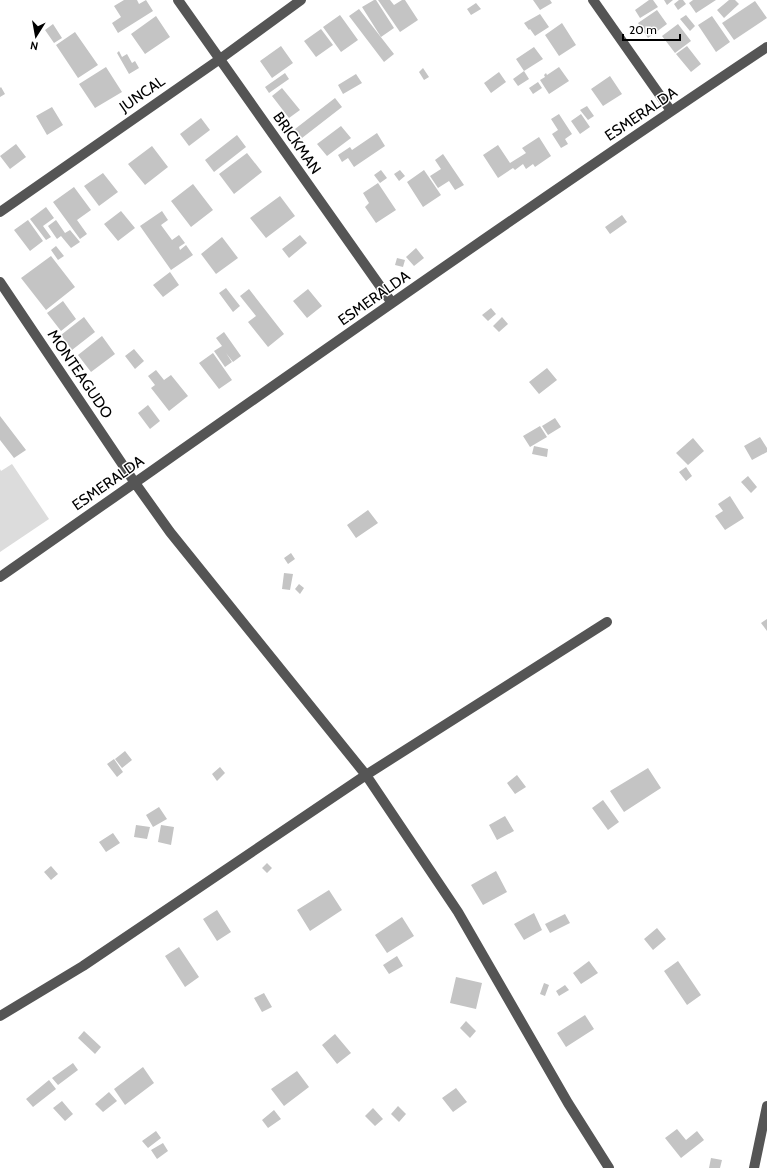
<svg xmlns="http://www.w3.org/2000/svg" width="767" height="1168" font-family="Cabin,sans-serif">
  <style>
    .green { fill: #dcdcdc }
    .building { fill: #c4c4c4 }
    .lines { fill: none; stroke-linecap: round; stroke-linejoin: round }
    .minor { stroke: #555; stroke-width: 10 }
    .labels { text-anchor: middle; stroke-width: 3; stroke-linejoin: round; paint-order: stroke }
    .street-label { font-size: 15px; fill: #000; stroke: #fff }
  </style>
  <rect width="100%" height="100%" fill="#fff"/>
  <path class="green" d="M12,464L49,519L0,552V469L1,471Z"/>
  <path class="building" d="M124,0H137L139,4L146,0L153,11L118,33L112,23L121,17L114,6Z
    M374,0H376L394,28L381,37L362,7Z
    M378,0H390L394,5L402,0H405L418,20L400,32Z
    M533,0H550L552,3L540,10Z
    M649,0H653L658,7L640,18L635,10Z
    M664,0H673L667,5Z
    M679,0H683L686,4L678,10L674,4Z
    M693,0H716L696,13L689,3Z
    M729,0H735L739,4L724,18L717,10Z
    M755,1L767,18L734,40L722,23Z
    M476,3L481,9L471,15L467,9Z
    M359,9L394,54L384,62L349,16Z
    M657,10L667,24L648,38L638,23Z
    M540,14L549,27L535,36L530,29L529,30L524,23Z
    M340,15L358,40L341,52L323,27Z
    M686,15L695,26L690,31L680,19Z
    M156,16L170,37L145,54L131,34Z
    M712,16L730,42L716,52L698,25Z
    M562,23L576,45L559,56L545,35Z
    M53,24L62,38L54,43L45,30Z
    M678,24L691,41L675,53L662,36Z
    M321,29L333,45L316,57L304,41Z
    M75,32L98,65L78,78L56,45Z
    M281,46L293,63L272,78L260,61Z
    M687,46L701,64L691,72L676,54Z
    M534,47L543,59L524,71L516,59Z
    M119,51L122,57L127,54L132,63L135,61L139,68L129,74L117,53Z
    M106,67L122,92L95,108L79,84Z
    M559,67L569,81L549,94L540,80L545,77L544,75L546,73L547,75Z
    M423,68L429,77L424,80L419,72Z
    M524,71L529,79L518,86L513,79Z
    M499,72L506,82L491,93L484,83Z
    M285,73L289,79L269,93L265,87Z
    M356,74L362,83L343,94L338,85Z
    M610,76L622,94L603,106L591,89Z
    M538,82L542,88L533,94L529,88Z
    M1,87L5,94L0,97V88Z
    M282,88L300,110L289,118L272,96Z
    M335,98L342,107L302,138L295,129Z
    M587,106L594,116L588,120L580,110Z
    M52,107L63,125L47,135L36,116Z
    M559,114L572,134L565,139L568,144L561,148L552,134L558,130L551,119Z
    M581,114L590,127L580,134L571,121Z
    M201,118L210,130L189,146L180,134Z
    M341,126L351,138L327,156L317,144Z
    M377,133L385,146L354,167L348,158L342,162L338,155L350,147L352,150Z
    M237,135L246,147L214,172L205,160Z
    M539,137L551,156L535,167L533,164L526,169L523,164L515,170L513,168L498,178L483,155L498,145L510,163L526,153L522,148Z
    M16,144L26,157L10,169L0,156Z
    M152,146L168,167L145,185L128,164Z
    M247,153L262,172L234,194L219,174Z
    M443,154L464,185L455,190L449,181L438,188L430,176L441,169L435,160Z
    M381,170L387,178L380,183L374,175Z
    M400,170L405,176L399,181L394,174Z
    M424,170L441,195L423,207L407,182Z
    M103,173L118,192L99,206L84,186Z
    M378,183L396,210L376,223L365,207L369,203L363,193Z
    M193,184L213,210L191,227L171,201Z
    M74,187L91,210L77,220L87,234L80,239L53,202Z
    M280,196L295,216L266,238L250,218Z
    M46,207L54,218L43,226L51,237L46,240L30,219Z
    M121,211L135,228L118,241L104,224Z
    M162,211L168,220L161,225L172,240L179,235L185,243L179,247L180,250L186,245L193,255L171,270L140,226Z
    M622,215L627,222L610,234L605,227Z
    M28,220L43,241L30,251L14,230Z
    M56,220L65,233L70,230L80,242L71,248L61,236L57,239L48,226Z
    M300,235L307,243L289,258L282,249Z
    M222,237L238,258L216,274L201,254Z
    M56,246L64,256L58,260L51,250Z
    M416,248L424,258L414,266L406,257Z
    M51,256L75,287L46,310L21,278Z
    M397,258L405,260L403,267L395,265Z
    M170,272L179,285L163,297L153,285Z
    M226,288L240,306L233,312L219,293Z
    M249,289L284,334L268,347L248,322L256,316L240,296Z
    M308,289L322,306L307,318L293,301Z
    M63,301L76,319L61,331L47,313Z
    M491,308L496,314L488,321L482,315Z
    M84,317L95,332L72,350L61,335Z
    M502,317L508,324L499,332L493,326Z
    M224,332L241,356L233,362L226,353L232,362L225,367L214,351L222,346L216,338Z
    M102,336L115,354L91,372L78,355Z
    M134,349L144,361L135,369L125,356Z
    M213,353L232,380L219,389L199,363Z
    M547,368L557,380L539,394L529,382Z
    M156,370L164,380L171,375L188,396L169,411L151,388L155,385L148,376Z
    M148,405L160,421L150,429L138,413Z
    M0,416L26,450L14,458L0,440Z
    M555,418L561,427L548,435L542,426Z
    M540,426L547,437L530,447L523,436Z
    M760,437L767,448V452L752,460L744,446Z
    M693,438L704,451L688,465L676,453Z
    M534,446L548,449L547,457L532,454Z
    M686,467L692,476L686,481L679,472Z
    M748,476L757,487L751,493L741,482Z
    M730,496L744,518L725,530L715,516L723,511L718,504Z
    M368,510L378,523L356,538L347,525Z
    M291,553L295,559L288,564L284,558Z
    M284,573L293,574L290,590L282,589Z
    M299,584L304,588L300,594L295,589Z
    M767,619V631L761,623Z
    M125,751L132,760L122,768L115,759Z
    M114,759L123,772L117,777L107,764Z
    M220,767L225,773L217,781L212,774Z
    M648,768L661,788L624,812L610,791Z
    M517,775L526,787L515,794L507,783Z
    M603,800L619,822L608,830L592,808Z
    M159,807L167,819L153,827L146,815Z
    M505,816L514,831L497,840L489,825Z
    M136,825L150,827L147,839L134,837Z
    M161,825L174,827L171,845L158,842Z
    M113,833L120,843L106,852L99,842Z
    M267,863L272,868L267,873L262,868Z
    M51,866L58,874L51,880L44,872Z
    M496,871L507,892L483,905L471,885Z
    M329,890L342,910L310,931L297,910Z
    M217,910L231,932L217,941L203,919Z
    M534,913L542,930L524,940L514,924Z
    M565,914L570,923L550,933L545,924Z
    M402,917L414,936L387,953L375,935Z
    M657,928L666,939L653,950L644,939Z
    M179,947L199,977L185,987L165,956Z
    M397,956L403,966L389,974L383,965Z
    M589,961L598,973L581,984L573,973Z
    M678,961L701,995L687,1005L664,971Z
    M456,977L482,983L476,1009L450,1003Z
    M544,983L549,985L545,996L540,994Z
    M565,985L569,990L559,996L556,991Z
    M264,993L272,1007L262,1012L254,998Z
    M585,1015L594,1029L566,1047L557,1033Z
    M466,1021L476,1031L470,1038L460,1028Z
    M84,1031L101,1047L95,1054L78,1038Z
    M335,1034L351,1053L337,1064L322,1045Z
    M73,1063L78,1070L58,1085L52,1078Z
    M143,1067L154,1083L125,1105L114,1089Z
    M297,1071L309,1087L284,1106L271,1089Z
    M49,1080L56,1089L33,1107L26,1099Z
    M456,1088L467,1102L453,1112L442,1098Z
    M109,1092L117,1101L103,1112L95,1104Z
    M62,1101L73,1114L65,1121L53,1108Z
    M398,1106L406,1114L399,1122L391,1114Z
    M373,1108L383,1119L375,1126L365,1116Z
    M274,1110L281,1119L268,1128L262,1120Z
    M677,1129L686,1140L697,1131L704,1140L681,1158L665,1138Z
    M156,1131L161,1138L148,1148L142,1141Z
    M163,1143L168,1151L157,1159L151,1150Z
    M711,1158L722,1160L720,1168H709Z"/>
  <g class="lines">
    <path class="minor" d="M178,0L392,303
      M593,0L671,111
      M0,212L220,59L301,0
      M0,282L135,483L170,532L366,775L458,912L568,1103L609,1168
      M0,577C255,399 509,219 767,47
      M0,1016L83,966L366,775L607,622
      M754,1168L767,1106"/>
  </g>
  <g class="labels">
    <g class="street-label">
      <text transform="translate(142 94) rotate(-35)" y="5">JUNCAL</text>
      <text transform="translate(641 114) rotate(-34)" y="5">ESMERALDA</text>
      <text transform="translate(297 143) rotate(55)" y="5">BRICKMAN</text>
      <text transform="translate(374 298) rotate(-35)" y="5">ESMERALDA</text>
      <text transform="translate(80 374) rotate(56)" y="5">MONTEAGUDO</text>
      <text transform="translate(108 483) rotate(-35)" y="5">ESMERALDA</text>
    </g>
  </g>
  <g transform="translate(36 36) rotate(191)" stroke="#ffffff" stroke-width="3" paint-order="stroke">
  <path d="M0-3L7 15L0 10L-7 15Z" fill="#000000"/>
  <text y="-6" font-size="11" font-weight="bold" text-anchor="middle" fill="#000000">N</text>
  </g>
  <path d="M623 34v6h57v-6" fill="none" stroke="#000000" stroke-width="2"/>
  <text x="629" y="34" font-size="12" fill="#000000" stroke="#ffffff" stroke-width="3" paint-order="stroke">20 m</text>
</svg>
